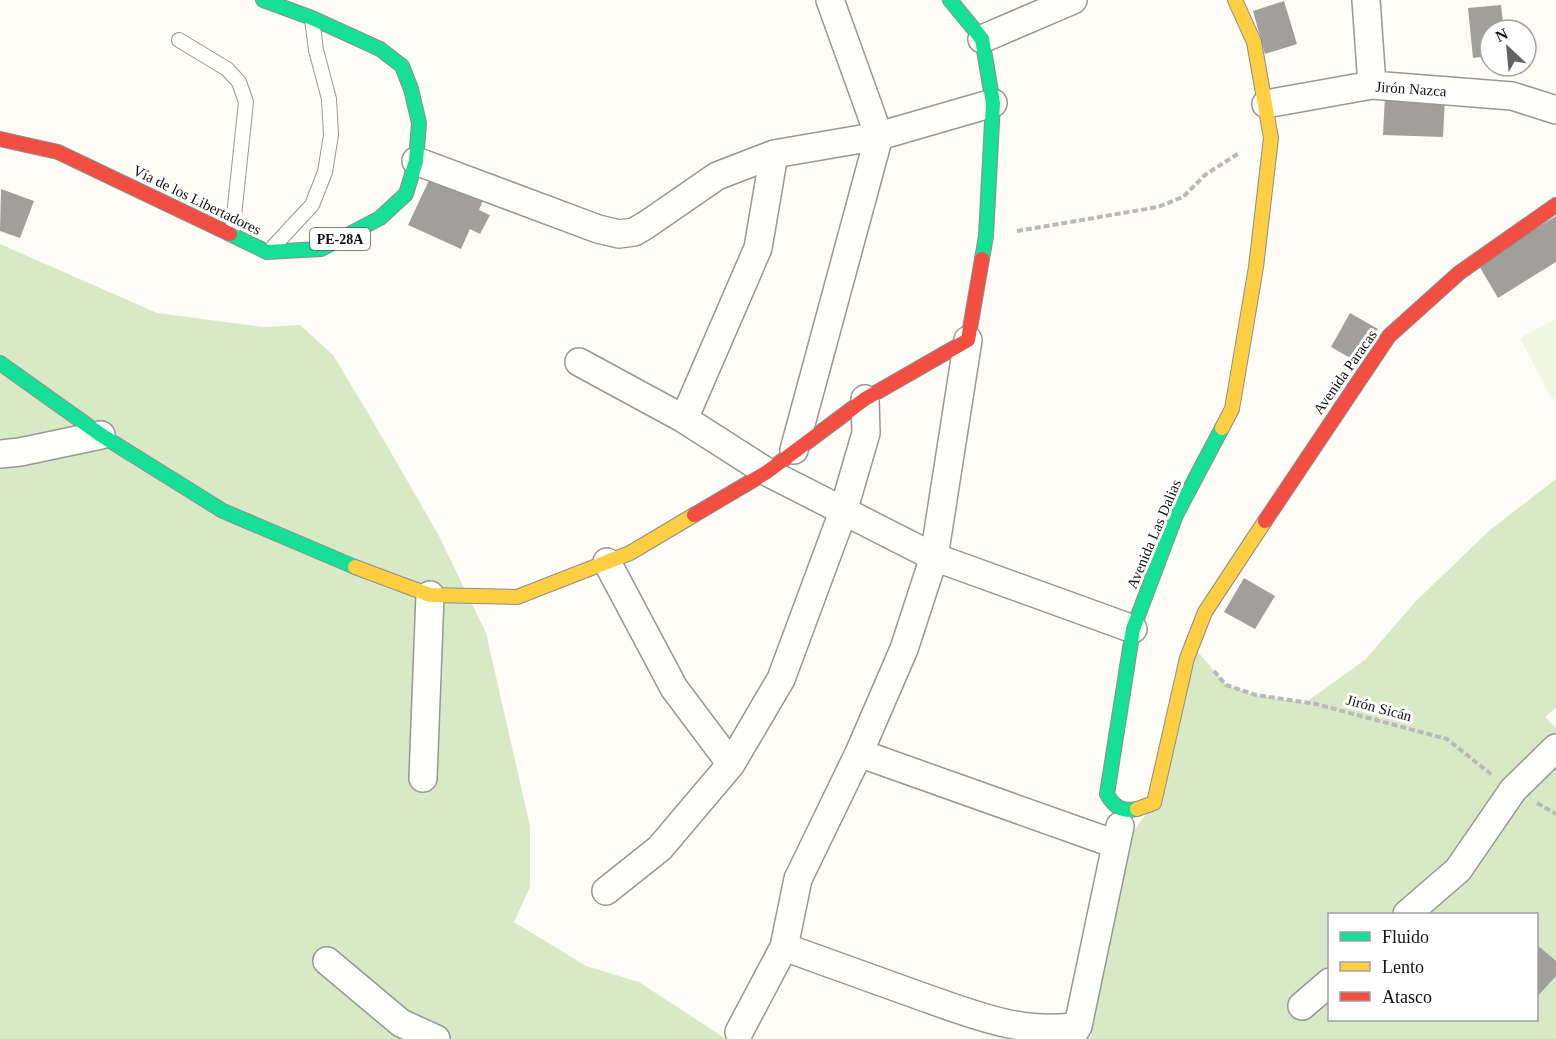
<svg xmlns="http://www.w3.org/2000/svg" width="1556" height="1039" font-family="Georgia,serif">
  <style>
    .forest { fill: #d8eac5; fill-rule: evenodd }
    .pitch { fill: #f0f6e1 }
    .building { fill: #a19f9c }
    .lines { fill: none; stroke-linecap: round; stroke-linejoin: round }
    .lane-casing { stroke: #979795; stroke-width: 16 }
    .street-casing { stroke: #979795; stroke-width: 30 }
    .fast-casing { stroke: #8e8d8b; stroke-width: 16 }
    .slow-casing { stroke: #8e8d8b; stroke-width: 16 }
    .jam-casing { stroke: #8e8d8b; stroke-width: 16 }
    .path { stroke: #b9b9b8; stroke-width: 4; stroke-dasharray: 6 3; stroke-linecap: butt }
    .lane { stroke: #fffffe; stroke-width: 14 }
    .street { stroke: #fffffe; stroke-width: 27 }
    .fast { stroke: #16e098; stroke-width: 14 }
    .slow { stroke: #ffcf43; stroke-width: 14 }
    .jam { stroke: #f24e42; stroke-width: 14 }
    .labels { text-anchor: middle; stroke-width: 6; stroke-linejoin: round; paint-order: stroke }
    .shield { fill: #fff; stroke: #585858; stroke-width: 1.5 }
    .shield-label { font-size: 14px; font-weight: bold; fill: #111 }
    .street-label { font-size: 15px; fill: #111; stroke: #fff }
  </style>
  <rect width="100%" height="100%" fill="#fdfcf7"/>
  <path class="forest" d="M0,244L157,313L263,327L300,325L333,355L371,418L438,534L486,633L530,826V887L514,922L586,966L639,982L726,1039H0Z
    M1556,479V708L1545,717L1556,728V1039H1090L1102,968L1108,867L1154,803L1192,645L1226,685L1256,695L1305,703L1366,659L1415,602L1490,530ZM1330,914H1536V1020H1330Z"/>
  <path class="pitch" d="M1556,319V397L1552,399L1520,338Z"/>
  <path class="building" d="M1284,1L1297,44L1265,54L1253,11Z
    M1501,5L1504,30H1490V56L1473,58L1468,8Z
    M1385,96L1445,98L1443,137L1383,135Z
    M431,176L483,200L479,210L490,215L480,234L470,229L461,249L408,225Z
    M1,189L34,201L20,238L0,231Z
    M1556,216V262L1498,298L1478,264Z
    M1350,313L1378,329L1359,363L1331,347Z
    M1244,578L1275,596L1255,629L1224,612Z
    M1536,944L1556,961V976L1536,998Z"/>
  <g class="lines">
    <defs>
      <path id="lane" d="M179,40L227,69L239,82L246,102L232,235
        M273,247L312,205L325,172L331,135L329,99L316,50L312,19"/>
      <path id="street" d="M1366,0L1372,85
        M982,39L1073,0
        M1266,104L1372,85L1512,96L1556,110
        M416,161L598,229L619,234L634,232L646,225L717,176L774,154L879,136L993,103
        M579,362L684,419L767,472L934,557L1133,629
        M684,419L758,248L774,154
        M794,450L879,136L830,0
        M0,454L20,452L101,435
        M607,562L674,688L731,764
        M859,753L1115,844
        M423,778L430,595
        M606,891L660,848L731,764L781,679L843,512L866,433L865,399
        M1407,914L1458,870L1513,790L1556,748
        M784,947C826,962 868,977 909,992C964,1011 1019,1036 1078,1026
        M327,961L401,1023L436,1039
        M1302,1006L1330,982
        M739,1032L784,947L798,879L859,753L904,649L934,557L968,340
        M1070,1039L1078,1026L1120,826"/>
      <path id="fast" d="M950,0L982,39L993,103L986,236L982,259
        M230,234L267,252L321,249L380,218L406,194L416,161L419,123L411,89L402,66L380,49L312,18L263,0
        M0,363L101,435L223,511L355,567
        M1137,809C1122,812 1114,807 1107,794L1133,629L1176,515L1222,428"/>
      <path id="slow" d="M1222,428L1232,409L1256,267L1271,138L1254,42L1235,0
        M355,567L430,595L517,597L630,553L694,515
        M1137,809L1154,803L1187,658L1205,612L1265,521"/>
      <path id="jam" d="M0,139L58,152L230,234
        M694,515L767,472L865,399L968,340L982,259
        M1265,521L1389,336L1459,273L1556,205"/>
    </defs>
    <use href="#lane" class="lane-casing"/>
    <use href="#street" class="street-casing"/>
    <use href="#fast" class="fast-casing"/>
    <use href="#slow" class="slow-casing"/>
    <use href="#jam" class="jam-casing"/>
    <path class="path" d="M1017,231L1158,207L1183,197L1205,175L1239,153
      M1214,671L1226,685L1256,695L1316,704L1447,739L1492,775
      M1537,803L1556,814"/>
    <use href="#lane" class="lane"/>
    <use href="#street" class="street"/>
    <use href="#fast" class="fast"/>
    <use href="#slow" class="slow"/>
    <use href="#jam" class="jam"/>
  </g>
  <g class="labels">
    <rect class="shield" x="310" y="228" width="60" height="22" rx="4.5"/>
    <g class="shield-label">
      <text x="340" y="244">PE-28A</text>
    </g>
    <g class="street-label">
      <text transform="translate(1411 89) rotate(4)" y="5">Jirón Nazca</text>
      <text transform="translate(197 200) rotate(26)" y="5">Vía de los Libertadores</text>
      <text transform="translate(1345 372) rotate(-55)" y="5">Avenida Paracas</text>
      <text transform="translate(1154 534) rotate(-67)" y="5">Avenida Las Dalias</text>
      <text transform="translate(1379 708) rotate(15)" y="5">Jirón Sicán</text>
    </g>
  </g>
  <rect x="1328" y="913" width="210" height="108" fill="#ffffff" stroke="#a0a0a0" stroke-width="1.5"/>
  <rect x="1340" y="932" width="30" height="9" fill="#16e098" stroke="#a0a0a0" stroke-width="1.5"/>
  <text x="1382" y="943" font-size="18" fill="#111111">Fluido</text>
  <rect x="1340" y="962" width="30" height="9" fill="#ffcf43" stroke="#a0a0a0" stroke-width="1.5"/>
  <text x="1382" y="973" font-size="18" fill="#111111">Lento</text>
  <rect x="1340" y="992" width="30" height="9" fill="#f24e42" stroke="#a0a0a0" stroke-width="1.5"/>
  <text x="1382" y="1003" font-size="18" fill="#111111">Atasco</text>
  <g transform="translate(1508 48) rotate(334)"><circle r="28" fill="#ffffff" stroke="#a0a0a0" stroke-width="1.5"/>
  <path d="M0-4.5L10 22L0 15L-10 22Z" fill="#646362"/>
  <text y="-9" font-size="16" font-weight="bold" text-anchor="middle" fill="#111111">N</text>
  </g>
</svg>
